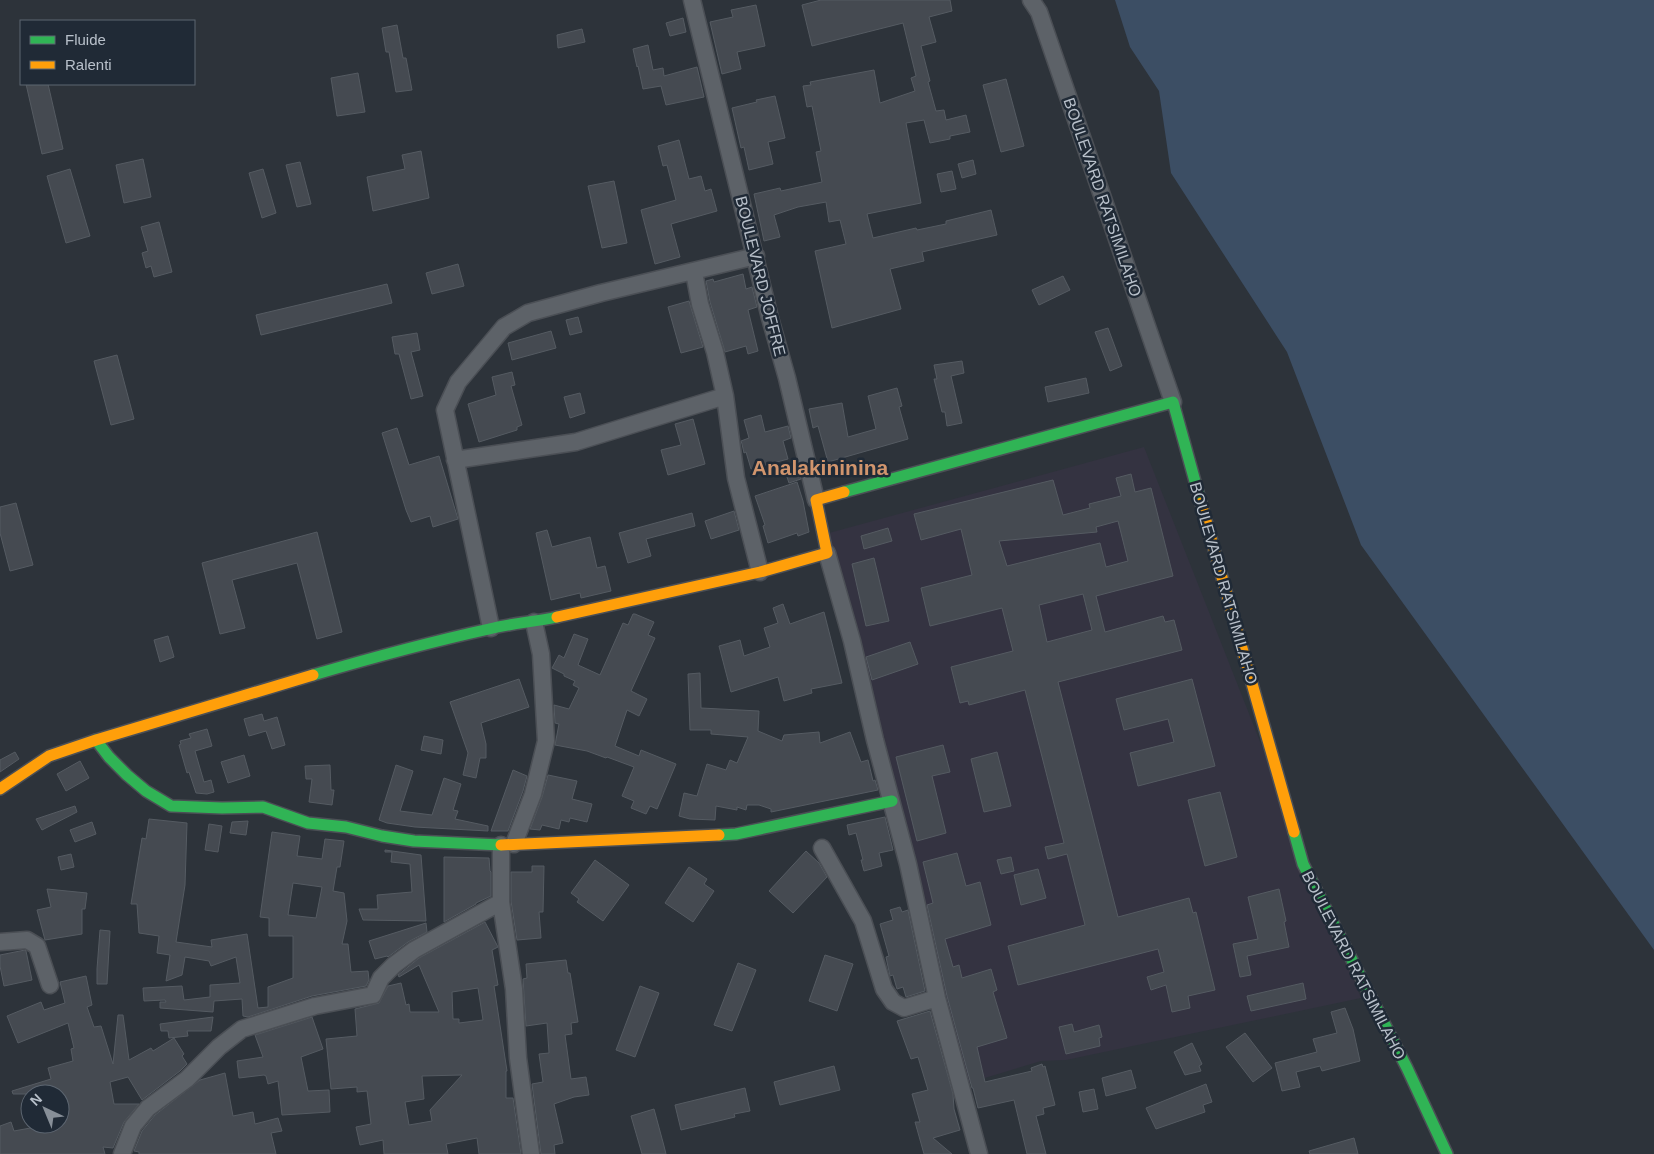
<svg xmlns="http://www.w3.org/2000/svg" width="1654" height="1154" font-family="Arial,sans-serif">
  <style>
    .medical { fill: #343341 }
    .water { fill: #3c4e64 }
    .building { fill: #454a51; stroke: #555b62; fill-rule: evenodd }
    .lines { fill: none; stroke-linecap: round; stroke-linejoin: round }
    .street-casing { stroke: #4b4f55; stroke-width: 19 }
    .fast-casing { stroke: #4b4f55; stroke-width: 14 }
    .slow-casing { stroke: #4b4f55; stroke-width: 14 }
    .street { stroke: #5d6268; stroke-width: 16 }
    .fast { stroke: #30b455; stroke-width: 11 }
    .slow { stroke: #ff9f0a; stroke-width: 11 }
    .labels { text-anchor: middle; stroke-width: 5; stroke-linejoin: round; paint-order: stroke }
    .street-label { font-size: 16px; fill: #b8c0ca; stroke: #202a36 }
    .district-label { font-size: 21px; font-weight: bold; fill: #d1956d; stroke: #202a36 }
  </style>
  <rect width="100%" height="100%" fill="#2d333a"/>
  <path class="medical" d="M1144,447L1361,998L1066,1060L1041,1061L968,1083L818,536Z"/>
  <path class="water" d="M1115,0H1654V950L1361,545L1287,352L1171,173L1159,91L1130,47Z"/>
  <path class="building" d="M821,0H950L952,11L929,17L936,42L921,46L930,81L928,82L936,111L944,110L946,120L966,115L970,132L950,136V139L930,143L924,120L906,123L921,203L867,214L873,238L916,228L917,230L946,224V221L991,210L997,235L922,252L924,261L890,269L901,309L832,328L815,251L846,244L840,220L829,222L826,202L798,207L774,215L780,237L764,241L754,194L780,188L781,191L822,182L816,152L821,151L812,106L807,107L803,86L811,85L810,82L874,70L880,103L915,91L911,78L916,76L903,23L812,46L802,5Z
    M756,5L765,46L737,52L741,69L722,74L710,22L733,17L731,10Z
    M683,18L686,32L670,36L666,23Z
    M397,25L403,58H406L412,90L396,92L389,52H386L382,28Z
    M582,29L585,42L558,48L557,35Z
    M648,45L653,70L663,68L664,76L697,67L704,97L666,105L661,86L643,89L638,66L637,67L633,49Z
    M358,73L365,112L337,116L331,78Z
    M1006,79L1024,146L1001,152L983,85Z
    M26,84H48L63,149L42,154Z
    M775,96L785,138L768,142L773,164L749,170L744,147L741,148L732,108L757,102L756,100Z
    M679,140L689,179L701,176L705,191L711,189L717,211L671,224L680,257L655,264L641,210L676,200L667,165L663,166L658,146Z
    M421,151L429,198L373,211L367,177L405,169L402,155Z
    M143,159L151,197L124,203L116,165Z
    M973,160L976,174L962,178L958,164Z
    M300,162L311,204L297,207L286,165Z
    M70,169L90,236L66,243L47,176Z
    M263,169L276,213L262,218L249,173Z
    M952,171L956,189L941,192L937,174Z
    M614,181L627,243L602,248L588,186Z
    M159,222L172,272L154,277L151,266L146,268L142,253L148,251L141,227Z
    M458,264L464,286L432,294L426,273Z
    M743,274L746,289L752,287L757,307L748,310L758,351L748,354L746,346L725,352L710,302L706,281L713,279L714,282Z
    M1063,276L1070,290L1039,305L1032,290Z
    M387,284L392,303L261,335L256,315Z
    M689,301L703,347L681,353L668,307Z
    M578,317L582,332L570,335L566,320Z
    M1108,328L1122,366L1110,371L1095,332Z
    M551,331L556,348L512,360L508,343Z
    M417,333L420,350L411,352L423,396L411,399L399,354H395L392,337Z
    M117,355L134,419L111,425L94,361Z
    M962,361L964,373L951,376L962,423L947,426L945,412H942L934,379H937L934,365Z
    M512,372L515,385L511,386L522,425L517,427V430L479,442L468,404L496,395L492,377Z
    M1086,378L1089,393L1048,402L1045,387Z
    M897,388L902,406L899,407L908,439L828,462L818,426L813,428L809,409L842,403L848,437L876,429L868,396Z
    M580,393L585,413L570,418L564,397Z
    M761,415L765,432L788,426L791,438L783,441L788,459L751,469L746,452L744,453L742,444L741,441L749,438L744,420Z
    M693,419L705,464L668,475L661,450L681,445L675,424Z
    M397,428L409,465L439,456L458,519L433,527L430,516L411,522L406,510L382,433Z
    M797,467L801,479L789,483L785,471Z
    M1131,474L1135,492L1151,488L1173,576L1096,596L1105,632L1163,616L1165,622L1174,620L1182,650L1058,682L1118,917L1189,898L1193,913L1196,912L1215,990L1188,996L1190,1008L1172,1012L1166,985L1151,990L1147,977L1164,972L1158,949L1018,985L1008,946L1085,925L1067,854L1048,859L1045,847L1064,843L1025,690L969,705L968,701L960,703L951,667L1013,651L1002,608L930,626L921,588L972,575L961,529L921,540L914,514L1053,480L1063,515L1090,508L1089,504L1121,496L1116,478ZM1118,521L1128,561L1106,567L1100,543L1007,566L999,541L1097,532L1096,527ZM1083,594L1092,630L1047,642L1039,605Z
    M797,482L803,501L809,532L798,536L797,533L768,543L763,526L765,525L755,496Z
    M16,503L33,565L10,571L0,533V507Z
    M734,511L739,530L711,539L705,521Z
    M692,513L695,526L646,539L651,556L628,563L619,533Z
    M888,528L892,541L864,549L861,536Z
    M547,530L552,547L590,537L597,568L605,566L611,591L581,598L580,593L551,600L536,533Z
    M317,532L342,632L317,639L297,563L232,580L245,628L220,634L202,563Z
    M874,558L889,621L866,626L852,564Z
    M783,604L790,624L824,612L842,683L811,689L812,693L784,701L778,677L731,692L719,646L740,640L744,656L770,647L764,628L778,623L773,608Z
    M633,614H635L654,622L648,635L655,638L631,691L647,699L639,716L627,710L615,746L639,756L641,750L676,764L657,809L650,806L646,814L631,808L634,801L622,796L634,767L607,757L606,758L587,751L555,745L559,724L555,723L554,705L569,709L579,688L573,685L575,681L564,676V674L552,668L559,655L564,658L574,634L588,639L578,665L600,675L623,623L628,625Z
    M168,636L174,657L160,662L154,640Z
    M910,642L918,664L872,680L866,657Z
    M700,673L701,708L759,711L758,731L782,741L784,735L819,732L820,743L850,732L861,762L868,760L873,781L875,780L878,790L771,812V809L759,805H747L746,810L737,807V810L716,806L715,820L690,819L679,816L684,793L697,796L707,764L726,770L730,760L737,763L748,737L711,734V730H690L688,674Z
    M519,679L529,707L481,723L486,744V758H480L476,778L463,775L468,753L450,702Z
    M1192,679L1215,766L1138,786L1130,753L1174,742L1168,719L1124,730L1116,699Z
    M262,714L264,721L277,717L285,745L272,749L266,731L249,736L244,719Z
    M207,729L212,746L195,751L204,782L211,780L214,792L207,794L196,793L189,772L187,773L179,745L181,744L180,741L191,738L189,734Z
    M424,736L443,740L441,754L421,750Z
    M943,745L950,772L932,776L946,833L917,841L896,757Z
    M15,752L19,759L0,772V760Z
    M997,752L1011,806L984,812L971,759Z
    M244,755L250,776L228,783L221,762Z
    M80,761L89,778L66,791L57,774Z
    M330,765L331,790H334L332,805L309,802L312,779H306L305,766Z
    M396,765L413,771L400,811L432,815L444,778L461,784L453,810L458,811L455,819L488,826V831L415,827L387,823L379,820Z
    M513,770L527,776L523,791L508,831H491Z
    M548,775L577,781L572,799L592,804L587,822L570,818L569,822L561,820L559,829L542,825L540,830L530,829L542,797Z
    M1220,792L1237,857L1205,866L1188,800Z
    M75,806L77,812L42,830L36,819Z
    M885,817L893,850L879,853L882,866L864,871L861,860H863L856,833L849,835L847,825Z
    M149,819L187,823L185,885L176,942L212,947L211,940L247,934L258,1008L268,1007V987L293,978V936H269V918L260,917L272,832L300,836L297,856L322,859L325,839L344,841L340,867H337L333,891L344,893L347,921L342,944H348L351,972L368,971L369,980L366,986L312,996L248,1017L243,1016L242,999L214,1001L213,1012L160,1008V1002H166L165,1000L144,1001L143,988L182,986L184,1000L210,997V985L240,983L236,957L211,966L209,961L185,957L182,975L166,981L170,955L157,953L159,936L139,933L137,904H131L142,838L146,839ZM293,883L322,887L316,918L288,915Z
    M248,821L246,835L230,833L232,822Z
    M92,822L96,834L75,842L70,830Z
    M209,824L222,826L218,852L205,850Z
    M385,850L421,855L426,921L363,920L359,909H378L377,895L412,892L410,864L391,862L392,852H385Z
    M806,851L819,863L827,877L793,913L769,891Z
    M957,853L966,886L980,882L991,925L945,939L953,967L959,965L962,978L991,969L997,990L993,992L1007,1038L977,1047L985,1082L1032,1071L1031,1068L1042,1064L1043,1067L1045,1066L1055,1105L1043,1108L1044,1114L1036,1116L1046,1154H1027L1014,1100L978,1108L973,1088H972L947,996L927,905L933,903L923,862Z
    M71,854L74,867L61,870L58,857Z
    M444,857L489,858L490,871L491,872V896L476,903V904L444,922Z
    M1011,857L1014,871L1001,874L997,860Z
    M595,860L629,885L603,921L577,902L579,899L571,893Z
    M532,866H544L543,912H539L541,938L517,940L511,901V872H532Z
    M689,867L707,879L704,884L714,891L693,922L665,903Z
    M1038,869L1046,898L1021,905L1014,875Z
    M47,889L87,893L85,909H82V934L45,940L37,910L51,907Z
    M1279,889L1286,921L1284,922L1289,947L1247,956L1251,975L1240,977L1233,944L1258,939L1248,897Z
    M900,907L902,912L908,910L925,991L906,997L903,987L897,989L893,975L890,976L886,957L889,956L880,924L893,920L890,910Z
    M485,922L498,947L492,950L498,985L494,986L507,1071H506V1098H513L521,1154H479L477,1138L446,1144L448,1154H384L383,1140L360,1145L356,1127L371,1124L367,1091L357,1092V1087L331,1089L326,1039L357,1036L355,1009L379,1003L388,986L401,983L406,1005L409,1004L410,1012H439L419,965L399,977L398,975L419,958ZM478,988L483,1020L459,1023V1019H453L452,992ZM462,1075L430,1110L432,1121L409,1125L405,1102L424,1099L422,1076Z
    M426,923L427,932L408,942L388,957L387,956L375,959L369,941Z
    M100,930L110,931L107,984H97V969Z
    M25,950L26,951L32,980L4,986L0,966V955Z
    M825,955L853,964L837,1011L809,1001Z
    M566,960L568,973H570L578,1022L571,1023L572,1034L565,1035L571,1079L586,1077L589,1095L574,1097L554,1104L563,1143L554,1145L555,1154H541L532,1084L543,1082L539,1054L549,1053L547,1023L526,1026L523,979L527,978L526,964Z
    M738,963L756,970L732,1031L714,1025Z
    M86,976L92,1005L87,1007L94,1027L101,1026L113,1064L118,1015H123L129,1060L151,1048L153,1051L174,1038L184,1054L182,1056L187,1064L180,1071L142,1100L128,1077L110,1082L114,1104H139L124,1122L113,1148L103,1147L105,1154H0V1126L11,1122L14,1131L52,1124H60V1094H13L12,1091L51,1079L48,1068L73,1061L71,1049L74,1048L68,1023L18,1043L7,1016L41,1002L44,1010L65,1003L60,982Z
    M1303,983L1306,999L1251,1011L1247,996Z
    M640,986L659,993L635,1057L616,1050Z
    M1345,1008L1353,1029L1360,1061L1322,1071L1320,1066L1296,1072L1300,1087L1282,1091L1275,1063L1317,1052L1313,1039L1337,1033L1331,1012Z
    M930,1011L953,1094L954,1109L960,1130L933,1138L952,1154H924L915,1122H920L912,1094L928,1090L918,1057L911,1059L897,1021Z
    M213,1017L211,1031H187L188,1036L169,1038L168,1031H161L160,1024Z
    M312,1017L323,1049L301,1057L308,1091L329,1090L330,1112L282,1115L278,1081L268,1084L266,1076L264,1075L239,1078L237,1061L263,1057L255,1035Z
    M1072,1024L1074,1032L1099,1025L1102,1037L1099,1038L1100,1046L1066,1054L1059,1027Z
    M1245,1033L1272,1068L1253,1082L1226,1047Z
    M1192,1043L1202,1064L1199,1066L1201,1071L1185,1075L1174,1052Z
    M834,1066L840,1090L780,1105L774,1082Z
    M1131,1070L1136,1088L1106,1096L1102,1078Z
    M225,1073L233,1116L253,1112L255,1124L278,1118L282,1131L271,1133L276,1154H139V1152L134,1151L142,1131L155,1115L200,1080Z
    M1206,1084L1212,1102L1203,1105L1205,1112L1156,1129L1146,1108Z
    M745,1088L750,1111L734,1114L735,1117L681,1130L675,1105Z
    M1094,1089L1098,1109L1083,1112L1079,1092Z
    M654,1109L664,1146L666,1154H642L631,1116Z
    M1354,1138L1358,1154H1310L1309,1151Z"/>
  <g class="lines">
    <defs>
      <path id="street" d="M692,0L770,318L787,378L816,500
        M1031,0L1039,12L1173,402
        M694,272L700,304L715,352L725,396L736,478L760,572
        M455,460L576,442L725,396
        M827,553L852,641L875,740L908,864L937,998L979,1154
        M491,628L445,410L458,382L504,327L528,313L601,293L756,256
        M514,844L533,794L546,741L541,654L534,622
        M501,845V902L514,989L518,1058L531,1154
        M822,848L863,921L884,989L893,1002L904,1008L937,998
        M0,942L27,940L37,946L50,985
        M122,1154L133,1126L148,1108L187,1079L219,1047L242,1029L315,1006L373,995L381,978L394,965L414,950L501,902"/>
      <path id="fast" d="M844,492L1173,402L1201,503
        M313,675C371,658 430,642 489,629C512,623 535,622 557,617
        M96,740L109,757L127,775L146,791L171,806L222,808L263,807L308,823L346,827L382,836L414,841L501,845
        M1294,832L1303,864L1407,1068L1447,1154
        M719,835L736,834L892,801"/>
      <path id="slow" d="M1201,503L1294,832
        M557,617L760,572L827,553L816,500L844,492
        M0,789L49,756L96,740L313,675
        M501,845L719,835"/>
    </defs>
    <use href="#street" class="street-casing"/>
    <use href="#fast" class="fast-casing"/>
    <use href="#slow" class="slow-casing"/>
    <use href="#street" class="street"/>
    <use href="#fast" class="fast"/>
    <use href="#slow" class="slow"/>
  </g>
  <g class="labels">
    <g class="street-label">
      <text transform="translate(1103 197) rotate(71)" y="6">BOULEVARD RATSIMILAHO</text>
      <text transform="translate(761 276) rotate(76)" y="6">BOULEVARD JOFFRE</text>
      <text transform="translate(1224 583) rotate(74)" y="6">BOULEVARD RATSIMILAHO</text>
      <text transform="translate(1354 965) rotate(63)" y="6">BOULEVARD RATSIMILAHO</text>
    </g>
    <g class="district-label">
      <text x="820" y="475">Analakininina</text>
    </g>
  </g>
  <rect x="20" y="20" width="175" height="65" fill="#202a36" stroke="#5d6671"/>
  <rect x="30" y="36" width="25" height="8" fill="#30b455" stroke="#5d6671"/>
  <text x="65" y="45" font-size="15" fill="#b8c0ca">Fluide</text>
  <rect x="30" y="61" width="25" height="8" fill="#ff9f0a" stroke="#5d6671"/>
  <text x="65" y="70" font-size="15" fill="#b8c0ca">Ralenti</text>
  <g transform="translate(45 1109) rotate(316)"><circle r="24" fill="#202a36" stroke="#5d6671"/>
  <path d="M0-4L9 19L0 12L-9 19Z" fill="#878f98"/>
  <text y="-8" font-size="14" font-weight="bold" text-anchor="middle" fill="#b8c0ca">N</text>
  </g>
</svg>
